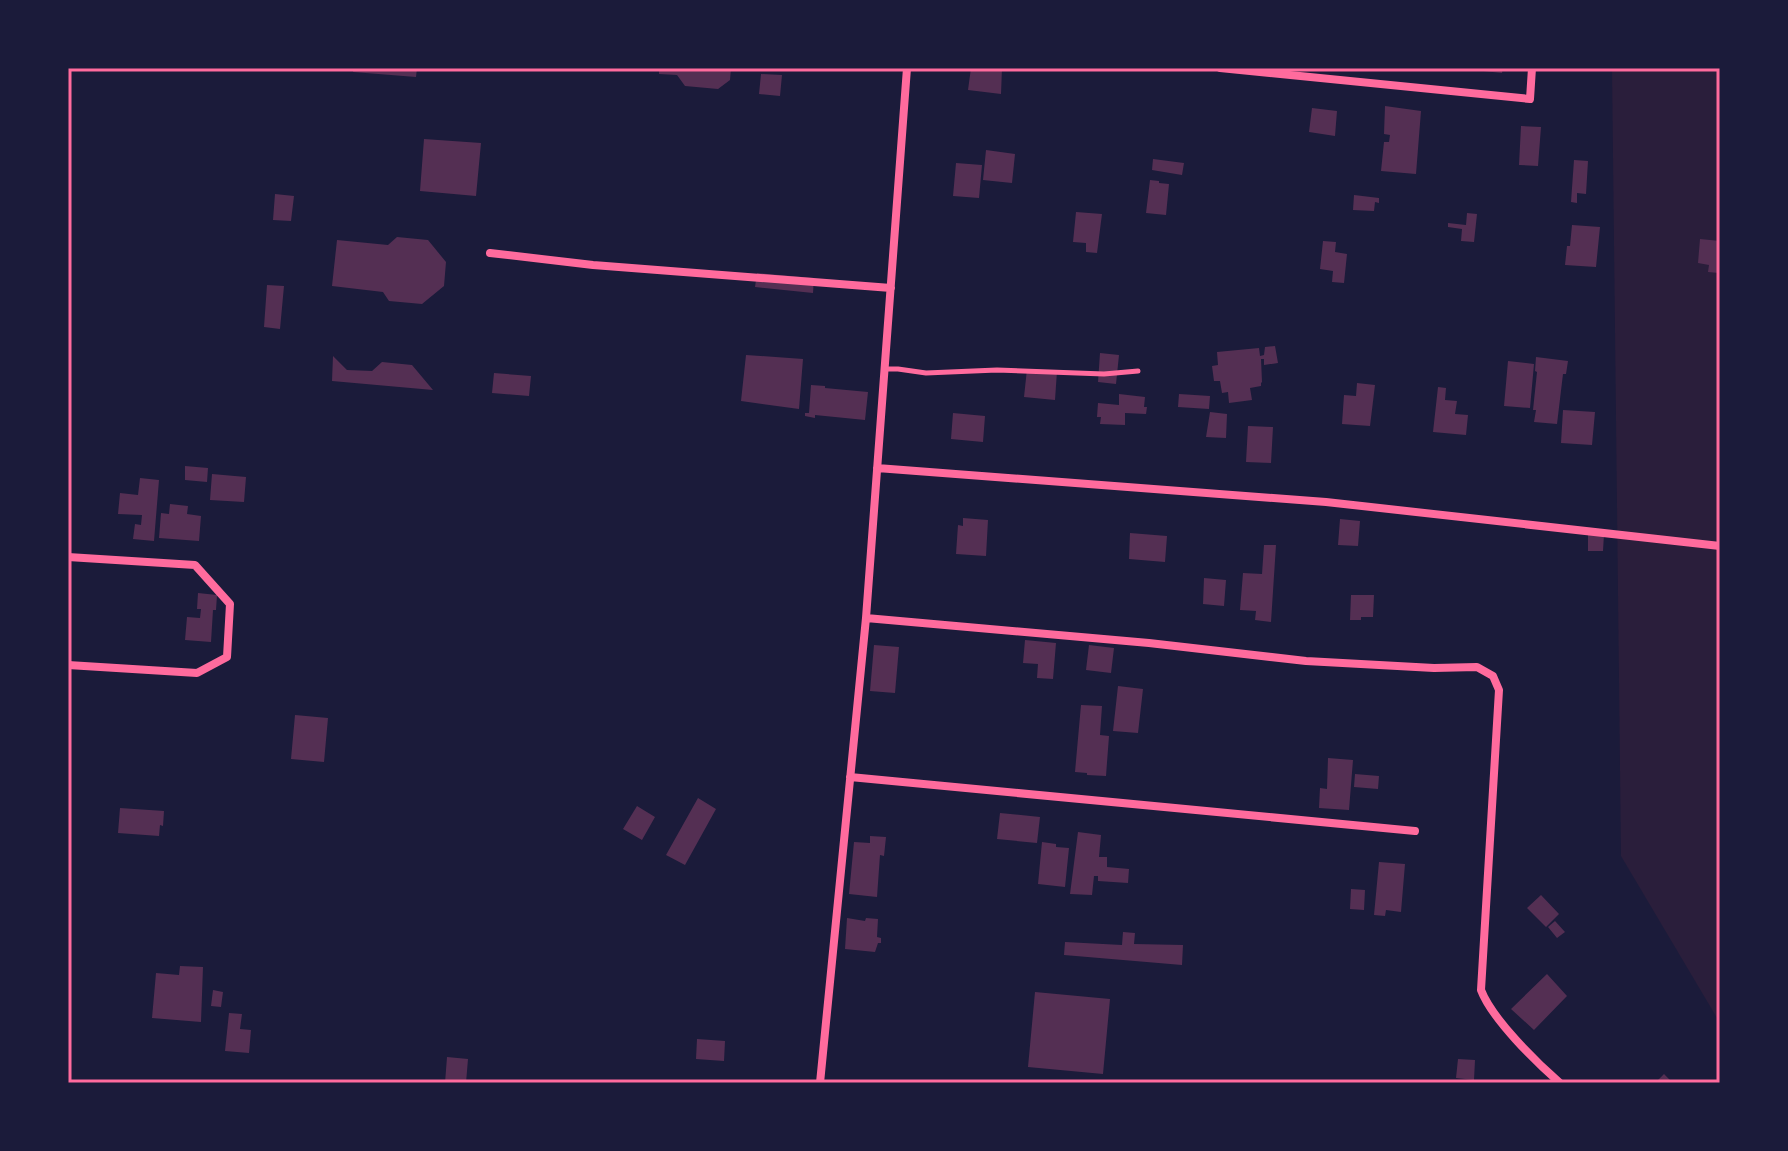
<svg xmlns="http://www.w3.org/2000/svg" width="1788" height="1151" font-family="Roboto,sans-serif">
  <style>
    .green { fill: #2a1e3b }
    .building { fill: #542f53 }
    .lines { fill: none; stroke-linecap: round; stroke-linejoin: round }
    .service { stroke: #ff6b9d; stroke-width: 5 }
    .minor { stroke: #ff6b9d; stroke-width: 8 }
    .neatline { fill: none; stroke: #ff6b9d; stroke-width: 3 }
  </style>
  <rect width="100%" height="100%" fill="#1b1b3a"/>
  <path class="green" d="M1612,68H1720V1023L1621,856Z"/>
  <path class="building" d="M354,68H417L416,77L353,72Z
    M659,68H731L730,80L718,89L685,86L677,75L659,74Z
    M971,68H1002L1001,94L968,90Z
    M1474,68H1503L1502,73L1474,70Z
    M761,74L782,75L780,96L759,94Z
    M1385,106L1421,111L1416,174L1381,171L1384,142H1389L1390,135L1384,134Z
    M1312,108L1337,111L1335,136L1309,132Z
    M1521,126L1541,127L1538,166L1519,165Z
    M424,139L481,143L476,196L420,191Z
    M986,150L1015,154L1012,183L983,180Z
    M1153,159L1184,163L1182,175L1152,170Z
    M1574,160L1588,161L1586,194L1577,193V203L1571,202Z
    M956,163L982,165L979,198L953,196Z
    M1150,180L1159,181V183L1169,184L1166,215L1146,213Z
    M275,194L294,196L291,221L273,220Z
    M1354,195L1379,198V203L1375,202L1374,211L1353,210Z
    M1076,212L1102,214L1097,253L1086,252V243L1073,242Z
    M1467,213L1477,214L1474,242L1461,241L1462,229L1448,227V223L1466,225Z
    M1572,225L1600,227L1596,267L1565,265L1567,246H1570Z
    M397,237L428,240L446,262L444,286L422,304L389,301L383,292L332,286L337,240L388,245Z
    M1700,239L1720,241L1719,273L1708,272L1709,265L1698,263Z
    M1323,241L1336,242L1335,252L1347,254L1344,283L1332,282L1333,271L1320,269Z
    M757,273L814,278L813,293L755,287Z
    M267,285L284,286L280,329L264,327Z
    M1275,346L1278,363L1264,365V359H1261L1262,382L1261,383V386L1250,388L1252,400L1229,403L1228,392L1222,393L1220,381H1214L1212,366L1218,365L1217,352L1259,348L1260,356L1264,355L1265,347Z
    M1100,353L1119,355L1116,384L1098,382Z
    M746,355L803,359L799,409L741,401Z
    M333,356L347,370L372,371L382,362L412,365L433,390L332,381Z
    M1536,357L1568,361L1566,374H1563L1557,424L1534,422L1536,410H1533L1537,372L1535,371Z
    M1508,361L1534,364L1530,408L1504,406Z
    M1027,369L1057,371L1055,400L1024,397Z
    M494,373L531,376L529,396L492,393Z
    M1357,383L1375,385L1370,426L1342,424L1344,395L1356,396Z
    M811,385L825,386V388L868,392L865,420L815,415V418L805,416V413H809Z
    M1438,387L1446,388L1445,400L1457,401L1455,414L1468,415L1466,435L1433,432Z
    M1119,394L1145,397L1144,407H1147L1146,414L1125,413V425L1100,424L1101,417H1097L1098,403L1119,405Z
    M1179,394L1210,396L1209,409L1178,407Z
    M1563,410L1595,412L1592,445L1561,443Z
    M1210,412L1227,414L1226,438L1206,437Z
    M953,413L985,416L983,442L951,439Z
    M1248,426L1273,427L1271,463L1246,462Z
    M185,466L208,468L207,482L185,480Z
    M212,474L246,477L244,502L210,500Z
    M140,478L159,480L154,541L133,539L135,524L141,525L142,515L118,514L120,493L138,495Z
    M170,504L188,506L187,514L201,516L199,541L159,538L161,513L169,514Z
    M963,518L988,520L986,556L956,554L958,525L963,526Z
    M1340,519L1360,521L1358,546L1338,545Z
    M1130,533L1167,536L1165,562L1129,559Z
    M1588,534H1604L1603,551H1588Z
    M1264,545H1276L1271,622L1255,620L1256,611L1240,610L1243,573L1262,574Z
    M1204,578L1226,580L1224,606L1203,604Z
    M198,593L217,595L216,610H213L211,642L185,640L187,617L200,618L201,609H197Z
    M1351,595H1374L1373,617H1361V620H1350Z
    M1025,640L1056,643L1053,679L1037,678L1038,664L1023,663Z
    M874,645L899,647L895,693L870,691Z
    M1089,645L1114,648L1111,673L1086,670Z
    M1118,686L1143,689L1138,733L1113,731Z
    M1081,705L1102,706L1100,735L1109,736L1106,776L1087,775V773L1075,772Z
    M295,715L328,718L324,762L291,759Z
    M1328,758L1353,760L1349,810L1319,808L1320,788L1327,789Z
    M1355,774L1379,776L1378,789L1354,787Z
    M698,798L716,809L685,865L666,855Z
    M637,806L655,817L642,840L623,829Z
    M120,808L164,811L163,826L160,825L159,836L118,833Z
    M1000,813L1040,817L1037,843L997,839Z
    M1078,832L1101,835L1099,857H1107V867L1129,869L1128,883L1098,881V876H1094L1092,895L1070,894Z
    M870,836L886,837L884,856L880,855L877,897L849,894L854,842L870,843Z
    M1042,842L1056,844V847L1069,848L1065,887L1038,884Z
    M1379,862L1405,864L1401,912L1386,910L1385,916L1374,915Z
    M1351,889L1365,890L1364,910L1350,909Z
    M1541,895L1559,914L1546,927L1527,908Z
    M847,918L865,921L866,918L878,919L877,937L881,938V943H878L875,952L845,949Z
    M1555,921L1565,932L1557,938L1548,927Z
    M1123,932L1135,933L1134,944L1183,945L1182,965L1064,955L1065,942L1122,945Z
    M180,966L203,967L201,1022L152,1018L156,973L179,975Z
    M1547,974L1567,996L1534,1030L1511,1009Z
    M213,990L223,992L221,1007L211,1006Z
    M1035,992L1110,999L1103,1074L1028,1067Z
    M229,1013L242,1014L240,1029L251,1030L249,1053L225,1051Z
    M697,1039L725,1041L724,1061L696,1059Z
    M447,1057L468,1059L466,1083H445Z
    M1458,1059L1475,1060L1474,1080L1456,1078Z
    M1664,1074L1673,1083H1655Z"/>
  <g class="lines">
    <path class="service" d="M885,369H898L926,373L997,370L1104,374L1138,371"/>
    <path class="minor" d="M1220,68L1530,99L1532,68
      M490,253L593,265L891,288
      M877,468L1326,502L1720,546
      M68,557L195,565L230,604L227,657L197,673L68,665
      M866,618L1149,643L1306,661L1434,668L1477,667L1493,676L1499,690L1481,990C1492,1019 1536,1062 1560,1083
      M850,777L1415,831
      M820,1083L866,618L907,68"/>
  </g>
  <rect width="1788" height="1151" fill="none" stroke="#1b1b3a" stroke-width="140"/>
  <rect x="70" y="70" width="1648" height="1011" class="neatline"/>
</svg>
